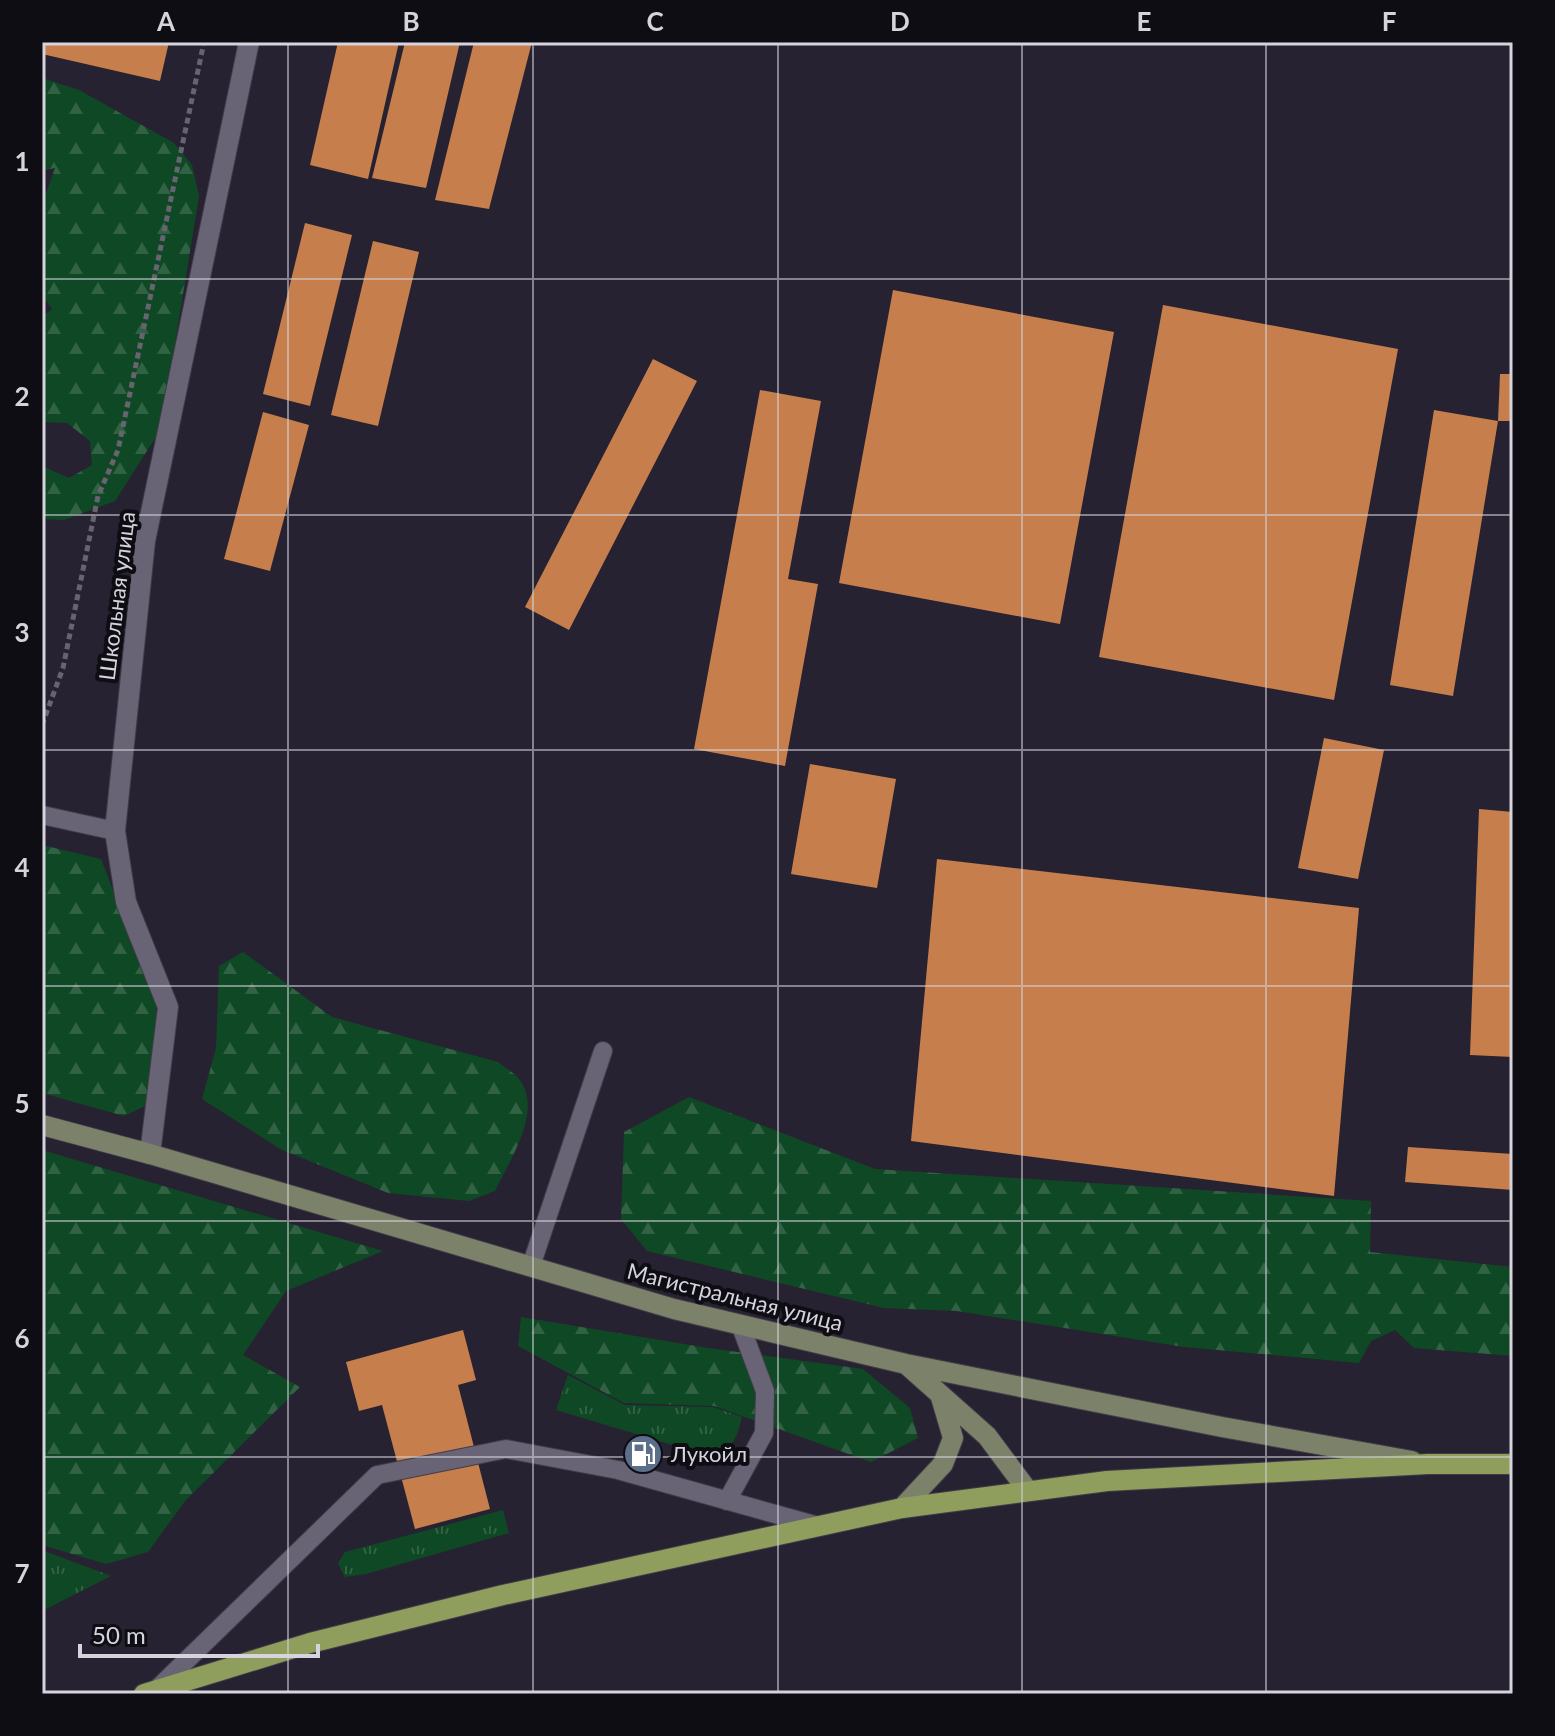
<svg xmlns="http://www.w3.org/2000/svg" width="1555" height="1736" font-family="Lato,sans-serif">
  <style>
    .grass { fill: url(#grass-tufts) }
    .forest { fill: url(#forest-firs) }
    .building { fill: #c67f4c }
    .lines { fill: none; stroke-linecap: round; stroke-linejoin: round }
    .lane-casing { stroke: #403c48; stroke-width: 20 }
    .street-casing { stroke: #403c48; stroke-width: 22 }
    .secondary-casing { stroke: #403c48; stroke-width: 22 }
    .primary-casing { stroke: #403c48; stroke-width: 22 }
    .path { stroke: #676370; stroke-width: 5; stroke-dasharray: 6 4; stroke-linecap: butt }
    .lane { stroke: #696475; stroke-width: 18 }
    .street { stroke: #696475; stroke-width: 20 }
    .secondary { stroke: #7c8169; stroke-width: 20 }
    .primary { stroke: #8f9e5d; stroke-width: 20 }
    .grid { fill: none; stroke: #d6d3dd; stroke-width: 2; stroke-opacity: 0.55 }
    .labels { text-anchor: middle; stroke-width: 8; stroke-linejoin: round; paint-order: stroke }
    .street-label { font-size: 22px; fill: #d6d3dd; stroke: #0f0d14 }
    .poi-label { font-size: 22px; fill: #d6d3dd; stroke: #0f0d14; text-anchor: start }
    .neatline { fill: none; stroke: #d6d3dd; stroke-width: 3 }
    .grid-label { font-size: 26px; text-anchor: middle; font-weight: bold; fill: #d6d3dd }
  </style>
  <defs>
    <pattern id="grass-tufts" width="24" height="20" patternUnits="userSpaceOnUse" patternTransform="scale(2)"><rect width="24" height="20" fill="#0f4824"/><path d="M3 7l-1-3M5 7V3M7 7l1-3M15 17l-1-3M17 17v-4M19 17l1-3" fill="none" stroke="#316243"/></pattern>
    <pattern id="forest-firs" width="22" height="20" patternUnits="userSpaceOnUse" patternTransform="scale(2)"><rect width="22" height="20" fill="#0f4824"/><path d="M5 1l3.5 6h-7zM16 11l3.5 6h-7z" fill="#316243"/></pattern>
  </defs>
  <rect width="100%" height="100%" fill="#272231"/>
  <path class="grass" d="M568,1375L625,1405L713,1407L742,1417C736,1442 732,1449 706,1455L556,1410Z
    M503,1510L509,1533L366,1574L345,1577L338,1563L345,1552Z
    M42,1550L111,1576L42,1611Z"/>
  <path class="forest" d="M42,78L79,90L174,143L192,165L199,196L161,429L115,501L64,520L42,519V466L69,478L92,465L90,441L67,423L42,422V317L52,309L42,296V204L55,168L42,171Z
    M42,845L101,859L157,1003L147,1105L124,1116L42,1093Z
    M243,952L332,1017L498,1062C504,1067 513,1072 518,1078C545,1109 509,1161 495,1191L469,1201L388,1193L280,1149L202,1099L216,1048L219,966Z
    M689,1097L875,1169L1371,1201L1370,1252L1513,1267V1356L1414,1348L1395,1330L1371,1341L1359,1363L1184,1347L957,1311L884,1308L647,1251L621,1219L624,1132Z
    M42,1150L383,1251L286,1291L243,1355L300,1387L185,1501L148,1552L106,1564L42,1545Z
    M521,1317L708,1348L863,1369L910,1408L918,1438L871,1462L714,1406L624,1403L518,1346Z"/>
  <path class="building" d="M42,42H169L160,81L42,54Z
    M338,42H399L368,179L310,165Z
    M405,42H460L426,188L372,178Z
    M474,42H532L489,209L435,200Z
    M305,223L352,235L310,406L263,394Z
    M373,241L419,252L378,426L331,415Z
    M893,290L1114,332L1060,624L839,583Z
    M1163,305L1398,349L1334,700L1099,657Z
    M653,359L697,381L569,630L525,607Z
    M1500,374H1513V421H1498Z
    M760,390L821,401L788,579L818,584L785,766L694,749Z
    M1434,410L1498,421L1453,696L1390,685Z
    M263,412L309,425L270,571L224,559Z
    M1324,738L1384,750L1358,879L1298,868Z
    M810,764L896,779L877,888L791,874Z
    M1479,809L1513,812V1057L1470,1055Z
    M937,859L1359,908L1334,1196L911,1141Z
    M1408,1147L1513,1154V1190L1405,1182Z
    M463,1330L476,1380L458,1385L490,1509L415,1529L382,1405L359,1411L346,1362Z"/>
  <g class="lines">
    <defs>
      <path id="lane" d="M42,815L115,831
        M531,1266L603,1051
        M727,1501L764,1433L765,1391L740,1324
        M155,1691L377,1475L506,1449L618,1470L818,1526"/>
      <path id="street" d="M150,1154L168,1007L126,902L115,831L145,541L249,42"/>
      <path id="secondary" d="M42,1125L150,1154L674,1309L906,1364L1222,1427L1412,1461
        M906,1364L987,1436L1028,1491
        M902,1508L943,1464L953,1438L940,1394"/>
      <path id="primary" d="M144,1694L310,1643L503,1595L902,1508L1107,1481L1428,1464H1513"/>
    </defs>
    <use href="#lane" class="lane-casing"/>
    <use href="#street" class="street-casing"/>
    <use href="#secondary" class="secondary-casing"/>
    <use href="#primary" class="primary-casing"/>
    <path class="path" d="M42,725L63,668L98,496L118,450L204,42"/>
    <use href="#lane" class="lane"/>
    <use href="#street" class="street"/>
    <use href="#secondary" class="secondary"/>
    <use href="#primary" class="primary"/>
  </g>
  <path class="grid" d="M288,42V1694M533,42V1694M778,42V1694M1022,42V1694M1266,42V1694M42,279H1513M42,515H1513M42,750H1513M42,986H1513M42,1221H1513M42,1457H1513"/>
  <defs>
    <symbol id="fuel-disc" viewBox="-11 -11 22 22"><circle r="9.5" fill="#5c6f8a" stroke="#0f0d14"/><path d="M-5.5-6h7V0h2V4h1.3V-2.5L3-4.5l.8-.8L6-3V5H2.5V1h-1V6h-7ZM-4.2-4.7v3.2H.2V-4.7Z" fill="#fff"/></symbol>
  </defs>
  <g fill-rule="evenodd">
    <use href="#fuel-disc" x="621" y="1432" width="44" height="44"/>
  </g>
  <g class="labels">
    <g class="street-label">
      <text transform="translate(117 596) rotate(-83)" y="8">Школьная улица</text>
      <text transform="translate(735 1297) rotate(14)" y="8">Магистральная улица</text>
    </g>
    <g class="poi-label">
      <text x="671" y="1462">Лукойл</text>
    </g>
  </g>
  <rect width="1555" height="1736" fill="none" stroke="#0f0d14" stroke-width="88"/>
  <path d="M80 1644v12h238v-12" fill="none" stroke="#d6d3dd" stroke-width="4"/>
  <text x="92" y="1644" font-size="24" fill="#d6d3dd" stroke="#0f0d14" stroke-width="6" paint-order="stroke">50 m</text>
  <rect x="44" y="44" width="1467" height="1648" class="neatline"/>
  <g class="grid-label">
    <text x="166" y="31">A</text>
    <text x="411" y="31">B</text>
    <text x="655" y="31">C</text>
    <text x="900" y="31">D</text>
    <text x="1144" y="31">E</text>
    <text x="1389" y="31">F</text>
    <text x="22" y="171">1</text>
    <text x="22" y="406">2</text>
    <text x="22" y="642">3</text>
    <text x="22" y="877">4</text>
    <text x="22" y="1113">5</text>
    <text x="22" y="1348">6</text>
    <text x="22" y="1583">7</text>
  </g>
</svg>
